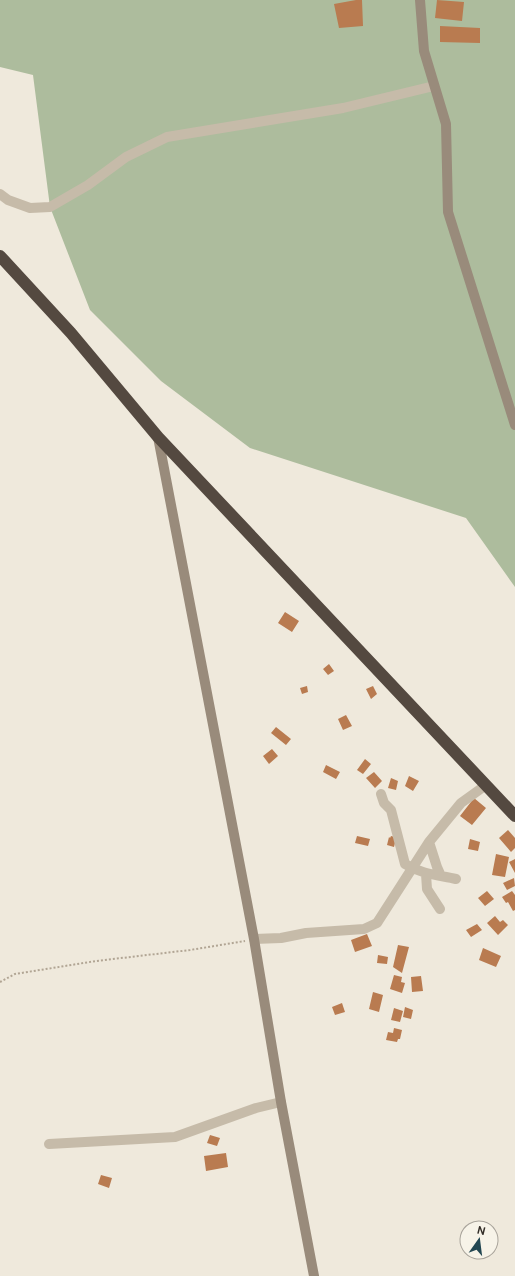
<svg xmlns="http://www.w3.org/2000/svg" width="515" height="1276" font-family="'DM Sans',sans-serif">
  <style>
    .green { fill: #adbc9d }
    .building { fill: #b97b50 }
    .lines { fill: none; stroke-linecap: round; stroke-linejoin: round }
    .path { stroke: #b1a594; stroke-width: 2; stroke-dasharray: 2 2; stroke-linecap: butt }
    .street { stroke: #c6bba9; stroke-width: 10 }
    .secondary { stroke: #998b7b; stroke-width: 10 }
    .highway { stroke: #544940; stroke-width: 12 }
  </style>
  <rect width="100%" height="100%" fill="#efe9dc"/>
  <path class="green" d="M0,0H515V587L466,518L250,448L161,381L90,310L50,207L33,75L0,67Z"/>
  <path class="building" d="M356,0H362L363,26L339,28L334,4Z
    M437,0L464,2L462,21L435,18Z
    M440,26L480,28V43L440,42Z
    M285,612L299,621L292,632L278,623Z
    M329,664L334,671L328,675L323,669Z
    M307,686L308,692L302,694L300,688Z
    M373,686L377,694L371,699L366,689Z
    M346,715L352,726L343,730L338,719Z
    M276,727L291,739L286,745L271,733Z
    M272,749L278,756L269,764L263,756Z
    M365,759L371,764L363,774L357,770Z
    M326,765L340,772L336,779L323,772Z
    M374,772L382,781L375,788L366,778Z
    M409,776L419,781L413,791L405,786Z
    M391,778L398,781L396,790L388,788Z
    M474,798L486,808L472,825L460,816Z
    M508,830L515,838V848L511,852L499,838Z
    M357,836L370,839L368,846L355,843Z
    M391,836L395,837L396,839L394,847L387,845L389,837L390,838Z
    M470,839L480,842L478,851L468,849Z
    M496,854L509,857L505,877L492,875Z
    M515,859V873L509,862Z
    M514,878L515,886L507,890L503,883Z
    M487,891L494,899L485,906L478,898Z
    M512,891L515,895V910L513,911L508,902L506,903L502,897Z
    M495,916L500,922L503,920L508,925L498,935L487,923Z
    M477,924L482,930L471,937L466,930Z
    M367,934L372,946L355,952L351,940Z
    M398,945L409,947L402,973L393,967Z
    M483,948L501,956L496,967L479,960Z
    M378,955L388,957L387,964L377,963Z
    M394,975L402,977L401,982L405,983L402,993L390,989Z
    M421,976L423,991L412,992L411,977Z
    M373,992L383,995L379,1012L369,1009Z
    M342,1003L345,1012L335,1015L332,1007Z
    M405,1007L413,1010L411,1019L403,1017Z
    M394,1008L403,1011L400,1022L391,1020Z
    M394,1028L402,1030L400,1039H398L397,1042L386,1040L388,1032L393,1033Z
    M210,1135L220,1138L217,1146L207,1143Z
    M226,1153L228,1167L206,1171L204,1156Z
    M101,1175L112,1178L109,1188L98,1184Z"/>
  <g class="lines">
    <path class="path" d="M0,982L15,974L96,961L190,950L245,941"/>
    <path class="street" d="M0,194L8,200L30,208L50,207L88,185L126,157L167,137L343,108L434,86
      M381,794L384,803L391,810L405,864C421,874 438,875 456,879
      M429,842L437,867L441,876
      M426,874L427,889L440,909
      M254,939L281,938L306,933L364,929L377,923L429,842L461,803L486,785
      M49,1144L175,1137L256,1108L281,1102"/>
    <path class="secondary" d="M420,0L424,51L446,124L448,212L515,425
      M158,437L254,939L281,1102L314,1276"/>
    <path class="highway" d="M0,256L71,333L158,437L515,816"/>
  </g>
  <g transform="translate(479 1240) rotate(14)"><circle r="19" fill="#f7f3e8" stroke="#a9a49b"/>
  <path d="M0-3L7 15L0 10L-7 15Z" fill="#224651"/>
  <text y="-6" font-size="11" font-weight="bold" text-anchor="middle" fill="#342e28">N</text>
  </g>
</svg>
